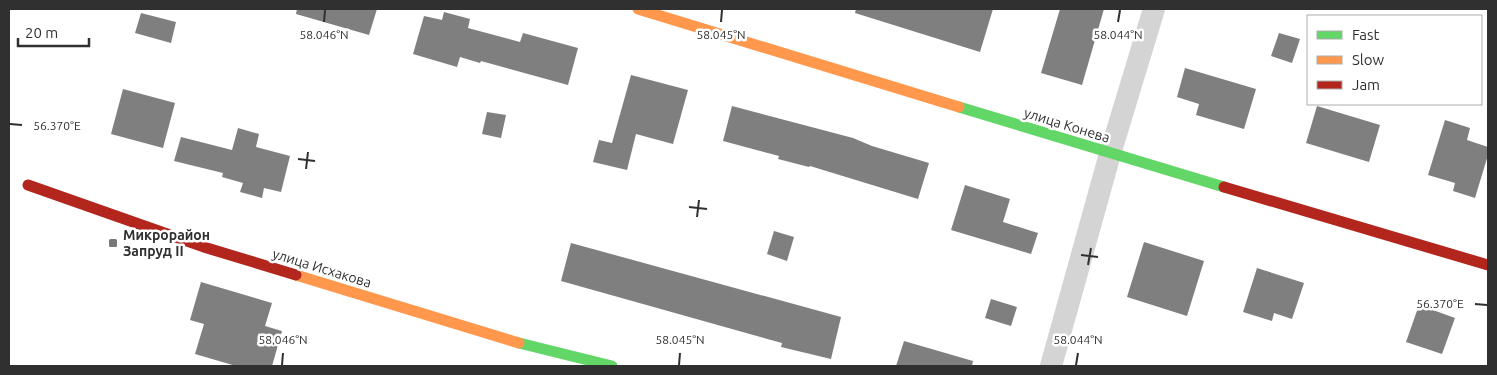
<svg xmlns="http://www.w3.org/2000/svg" width="1497" height="375" font-family="Ubuntu,sans-serif">
  <style>
    .building { fill: #7f7f7f }
    .lines { fill: none; stroke-linecap: round; stroke-linejoin: round }
    .street { stroke: #d4d4d4; stroke-width: 22 }
    .fast { stroke: #63d668; stroke-width: 11 }
    .slow { stroke: #ff974d; stroke-width: 11 }
    .jam { stroke: #b3261e; stroke-width: 11 }
    .ticks { fill: none; stroke: #303030; stroke-width: 2 }
    .poi-dot { fill: #787878; stroke: #fff; stroke-width: 2 }
    .labels { text-anchor: middle; stroke-width: 5; stroke-linejoin: round; paint-order: stroke }
    .street-label { font-size: 14px; fill: #303030; stroke: #fff }
    .poi-label { font-size: 14px; font-weight: bold; fill: #303030; stroke: #fff; text-anchor: start }
    .ticks-label { font-size: 12px; text-anchor: middle; fill: #303030; stroke: #fff; stroke-width: 5; stroke-linejoin: round; paint-order: stroke }
  </style>
  <rect width="100%" height="100%" fill="#fff"/>
  <path class="building" d="M297,9H377L369,35L296,14Z
    M856,9H993L980,52L855,13Z
    M1060,9H1104L1082,85L1041,73Z
    M444,12L470,19L468,28L520,42L523,33L578,48L568,85L481,61L480,63L460,57L457,67L413,54L424,16L442,20Z
    M141,13L176,22L171,43L135,33Z
    M1279,33L1300,39L1292,63L1271,56Z
    M1185,68L1256,89L1244,129L1196,115L1199,104L1177,97Z
    M631,75L688,90L673,144L636,134L627,170L593,162L599,140L612,143Z
    M123,89L175,103L163,148L111,134Z
    M732,106L853,138L872,146L929,163L918,199L810,166L809,167L778,159L779,156L723,141Z
    M1317,106L1380,125L1369,162L1306,143Z
    M487,112L506,115L501,138L482,134Z
    M1445,120L1470,128L1467,140L1488,147V155L1475,198L1453,191L1455,183L1428,175Z
    M238,128L259,134L256,147L290,156L281,192L264,188L262,198L240,192L243,183L222,177L223,173L174,161L181,137L232,150Z
    M965,185L1010,199L1003,222L1038,233L1031,254L951,230Z
    M774,231L794,237L787,261L767,254Z
    M1144,242L1204,261L1187,316L1127,297Z
    M571,243L841,317L831,359L781,347L782,343L561,281Z
    M1257,268L1304,283L1292,319L1274,313L1272,321L1243,312Z
    M201,282L272,303L265,326L282,331L272,366H236L195,354L204,324L190,320Z
    M991,299L1017,307L1011,326L985,318Z
    M1419,305L1455,318L1442,354L1406,342Z
    M904,341L973,361L972,366H896Z"/>
  <g class="lines">
    <path class="street" d="M1051,366L1110,154L1154,9"/>
    <path class="fast" d="M959,107L1224,187
      M519,343L612,366"/>
    <path class="slow" d="M638,9L959,107
      M296,275L519,343"/>
    <path class="jam" d="M28,185L207,248L296,275
      M1224,187L1488,265"/>
  </g>
  <path class="ticks" d="M324,22L325,10M721,22L722,10M1118,22L1120,10M10,124L22,125M298,159L315,161M306,169L308,152M689,207L707,209M697,217L699,200M1081,255L1098,257M1088,265L1091,248M1475,304L1487,305M282,365L283,353M679,365L680,353M1076,365L1078,353"/>
  <rect class="poi-dot" x="108" y="238" width="10" height="10" rx="2.5"/>
  <g class="labels">
    <g class="street-label">
      <text transform="translate(1067 125) rotate(17)" y="5">улица Конева</text>
      <text transform="translate(322 268) rotate(17)" y="5">улица Исхакова</text>
    </g>
    <g class="poi-label">
      <text x="123" y="240">Микрорайон<tspan x="123" dy="16">Запруд II</tspan></text>
    </g>
  </g>
  <g class="ticks-label">
    <text x="324" y="39">58.046°N</text>
    <text x="721" y="39">58.045°N</text>
    <text x="1118" y="39">58.044°N</text>
    <text x="57" y="130">56.370°E</text>
    <text x="1440" y="308">56.370°E</text>
    <text x="283" y="344">58.046°N</text>
    <text x="680" y="344">58.045°N</text>
    <text x="1078" y="344">58.044°N</text>
  </g>
  <rect width="1497" height="375" fill="none" stroke="#303030" stroke-width="20"/>
  <rect x="1307" y="15" width="175" height="90" fill="#ffffff" stroke="#acacac"/>
  <rect x="1317" y="31" width="25" height="8" fill="#63d668" stroke="#acacac"/>
  <text x="1352" y="40" font-size="15" fill="#303030">Fast</text>
  <rect x="1317" y="56" width="25" height="8" fill="#ff974d" stroke="#acacac"/>
  <text x="1352" y="65" font-size="15" fill="#303030">Slow</text>
  <rect x="1317" y="81" width="25" height="8" fill="#b3261e" stroke="#acacac"/>
  <text x="1352" y="90" font-size="15" fill="#303030">Jam</text>
  <path d="M18 38v8h71v-8" fill="none" stroke="#303030" stroke-width="2.5"/>
  <text x="25" y="38" font-size="15" fill="#303030" stroke="#ffffff" stroke-width="4" paint-order="stroke">20 m</text>
</svg>
